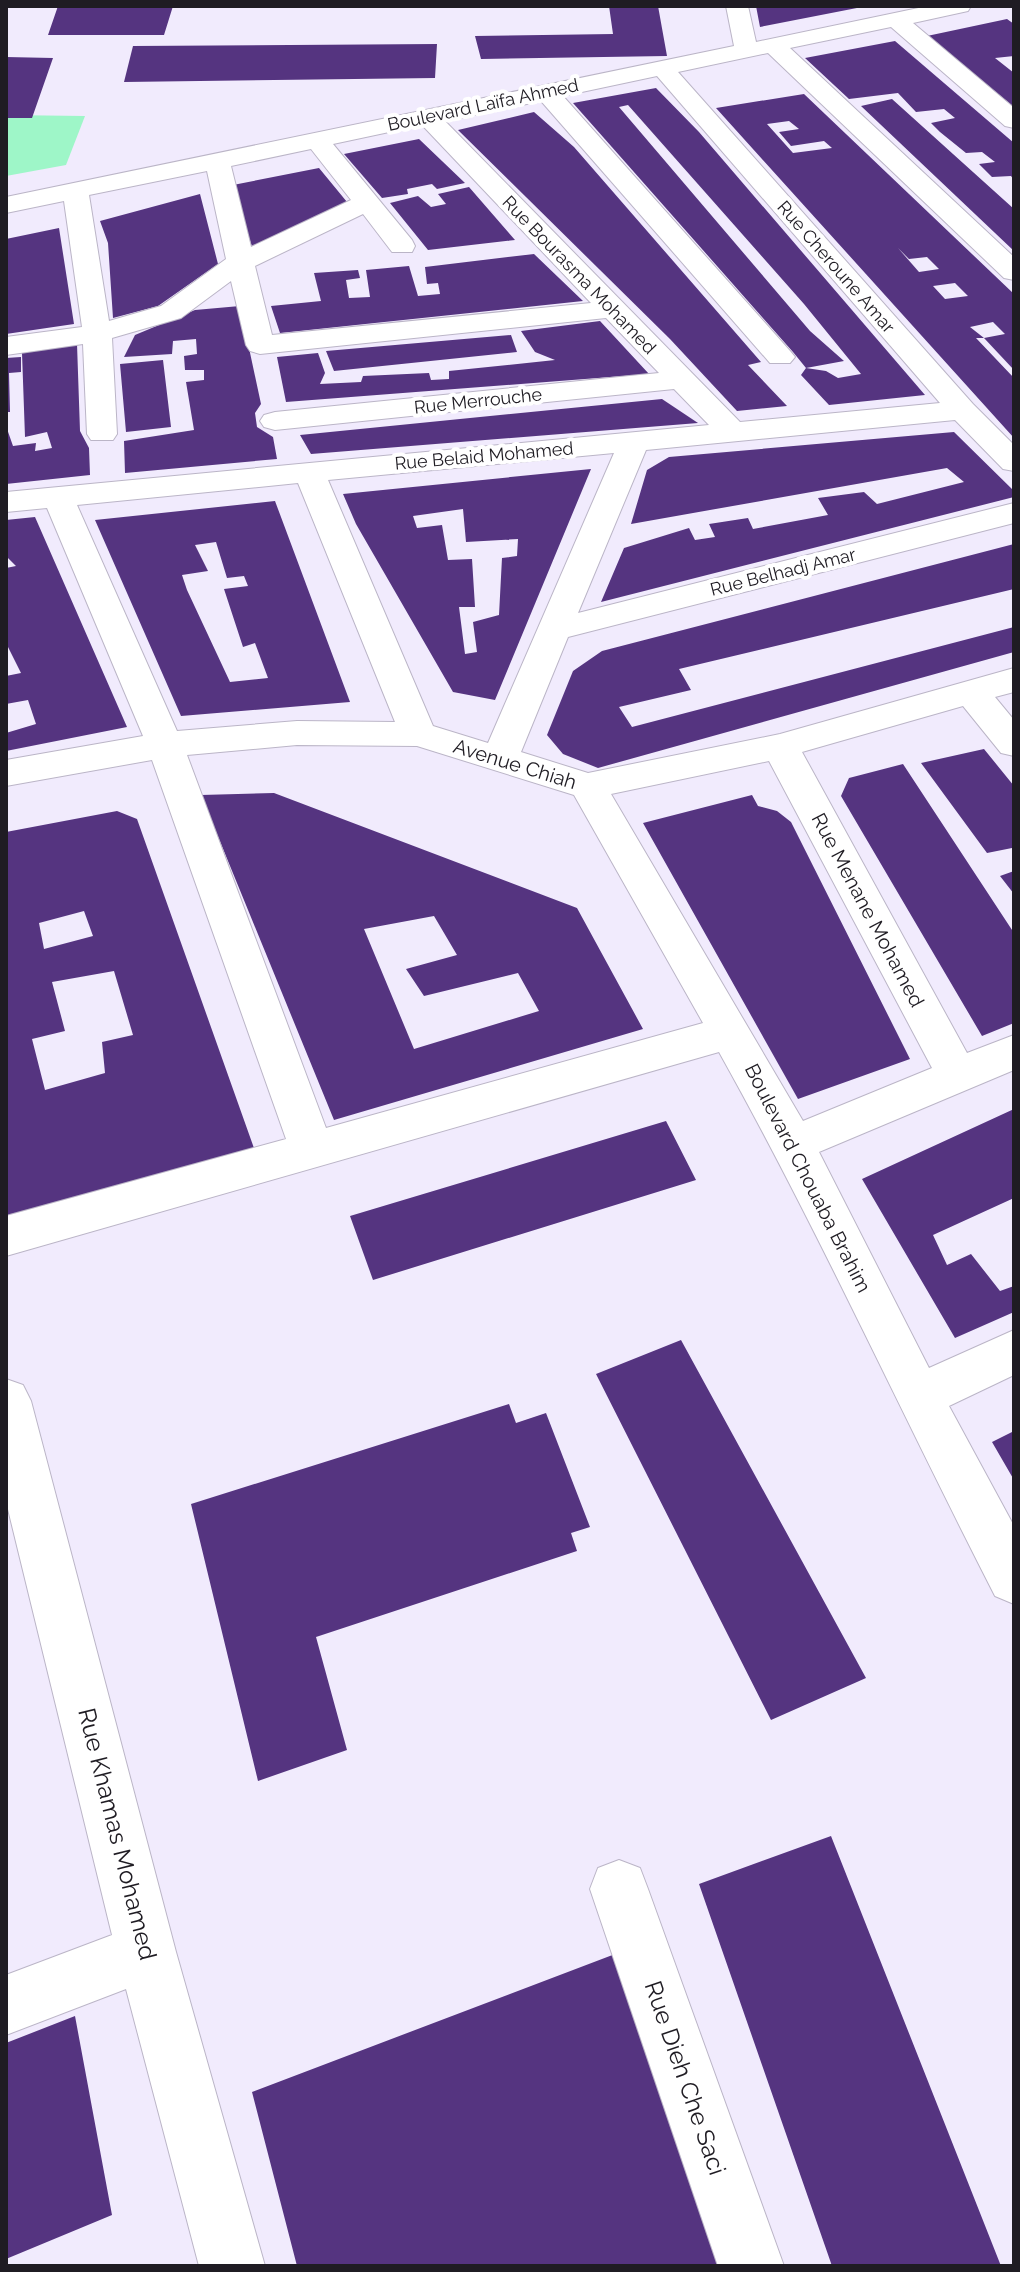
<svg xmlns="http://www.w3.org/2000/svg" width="1020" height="2272" font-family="Raleway,sans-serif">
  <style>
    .green { fill: #9ef6c8 }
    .building { fill: #553480; fill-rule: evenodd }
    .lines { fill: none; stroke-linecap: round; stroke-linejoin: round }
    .minor-casing { stroke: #bbb5c7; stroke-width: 2 }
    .minor { fill: #fff; fill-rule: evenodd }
    .labels { text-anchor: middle; stroke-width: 8; stroke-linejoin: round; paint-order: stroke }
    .far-street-label { font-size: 18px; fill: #1f1c23; stroke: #fff }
    .street-label { font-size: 20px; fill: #1f1c23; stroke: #fff }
    .near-street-label { font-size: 24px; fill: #1f1c23; stroke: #fff }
  </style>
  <rect width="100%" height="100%" fill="#f1ebfd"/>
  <path class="green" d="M6,115L85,116L66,165L6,176Z"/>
  <path class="building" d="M58,6H173L164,35H48Z
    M609,6H658L667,56L481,59L475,36L613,34Z
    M756,6H861L862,7L760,27Z
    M1007,19L1014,24V56L995,58L1014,73V107L927,36Z
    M895,41L1014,143V180L1011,176L992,177L979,164L995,162L982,152L966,153L940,132L931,123L955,118L944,109L916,112L898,93L849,99L805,58Z
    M437,44L435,78L124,82L133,46Z
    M6,57L53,58L32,118H6Z
    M656,88L699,132L925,395L829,405L801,375L806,368L793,352L573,103ZM628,105L804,304L861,374L838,378L826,371L806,368L844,361L810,331L619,107Z
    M804,94L1014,294V370L984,338L1005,334L993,322L970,327L984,338H976L1014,378V438L716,108ZM789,121L799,129L779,132L791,146L824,141L832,148L793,153L767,124ZM898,248L909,259L927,257L939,269L919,272ZM955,283L968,296L945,299L933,286Z
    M892,99L1014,209V251L861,106Z
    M534,112L574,147L761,362L748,365L787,406L737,411L670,339L458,130Z
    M419,139L465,183L437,189L432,184L407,189L408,194L382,198L344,154Z
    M319,168L347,202L252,247L233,185Z
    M469,187L515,240L428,250L390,203L418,196L431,207L446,204L438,194Z
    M200,194L218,264L158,306L113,318L108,243L100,221Z
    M59,228L74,324L6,334V239Z
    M534,254L583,301L280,333L271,306L321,301L314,273L358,270L360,278L346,280L349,298L370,297L366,270L409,266L418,296L440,294L438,283L427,284L425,267Z
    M240,306L261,404L255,413L257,427L273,437L277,459L125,473L124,441L194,430L186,382L204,380V370H185L184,356L197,354L196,339L173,341L172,354L124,357L135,335L195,310Z
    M600,321L649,374L286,402L277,357L318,353L325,373L320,384L361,382L363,376L429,373L431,380L449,379V371L555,360L535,352L521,331Z
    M511,335L517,352L334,371L326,351Z
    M77,344L80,431L89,448L90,475L6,484V426L13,446L36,443L35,451L52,448L47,432L25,437L22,353Z
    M21,357V372L9,373L10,412H6V358Z
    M163,360L171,427L126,432L120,364Z
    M662,399L698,423L311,454L300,435Z
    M954,432L1014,491V497L601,602L624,548L689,528L695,540L715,537L709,524L748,518L753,529L828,515L818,498L864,492L877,504L964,482L947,468L631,524L647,470L669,457Z
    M591,469L495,700L453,692L356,524L343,494ZM463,509L466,542L518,539L517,556L502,558L499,615L473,622L477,652L465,654L459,607H475L472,559L448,560L442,525L417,528L413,516Z
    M275,501L350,702L181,716L95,520ZM216,542L227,578L244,576L248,586L224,589L243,647L255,643L268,678L230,682L187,590L182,575L208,571L195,545Z
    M35,517L127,727L6,751V733L36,724L28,700L6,704V676L21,673L6,643V568L16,566L6,556V520Z
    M1014,544V589L679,669L691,690L619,707L632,727L1014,627V652L598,768L563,754L547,735L573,671L602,651Z
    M984,749L1014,786V851L1012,848L987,853L921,763Z
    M903,764L1014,933V1023L982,1036L841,796L849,778Z
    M274,793L577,908L643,1029L334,1120L201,795ZM434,916L457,955L406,969L424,996L518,973L539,1011L414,1049L364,929Z
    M752,795L758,806L777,811L791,822L910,1059L798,1099L643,823Z
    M117,811L137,819L255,1151L6,1217V832ZM84,911L93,936L44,949L39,923ZM114,971L133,1035L102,1042L105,1073L45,1090L32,1039L65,1031L52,982Z
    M1014,871V894L1000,876Z
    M1014,1109V1198L933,1235L947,1265L971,1254L1000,1291L1014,1286V1312L955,1338L862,1179Z
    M666,1121L696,1180L373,1280L350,1216Z
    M681,1340L866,1678L771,1720L596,1374Z
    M509,1404L516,1423L546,1413L590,1527L571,1533L577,1551L316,1637L347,1750L258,1781L191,1504Z
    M1014,1431V1480L992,1442Z
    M831,1836L1001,2266H832L699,1884Z
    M623,1951L724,2266H297L252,2092Z
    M75,2016L112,2215L6,2259V2043Z"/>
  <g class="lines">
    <defs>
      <path id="minor" d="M726,6H748L756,42L928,6H971L968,11L913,23L1014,108V128L1005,126L891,27L790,48L1014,257V280L1004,278L768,53L678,72L973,404L1014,445V471L1003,469L955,420L646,450L578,613L1014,503V523L568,637L521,752L588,773L780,734L1014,668V692L995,697L1014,720V756L1001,753L963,706L802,752L967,1053L1014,1035V1070L819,1152L929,1368L1014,1330V1375L949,1406L1014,1526V1604L995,1596C902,1415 818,1229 719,1052L6,1256V1216L286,1139L152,760L6,786V760L143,736L47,508L6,512V492L709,425L674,389L275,430L264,427L260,421L264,415L275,412L659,373L606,318L260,354L250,351L246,345L231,281L181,318L112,338L117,434L113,440H91L87,434L83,344L6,355V337L82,327L64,201L6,213V197L734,46ZM657,76L940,403L740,422L445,121L541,101L770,363H790L795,357L790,351L563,96ZM422,125L591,303L272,335L255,266L363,214L392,252H412L415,246L412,240L333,144ZM311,149L351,200L251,247L231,166ZM207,171L226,259L161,306L109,321L89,195ZM614,453L488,743L433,726L328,480ZM298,483L395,722L297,721L177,731L77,505ZM297,745L417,746L574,795L703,1023L326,1128L187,755ZM769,761L932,1068L803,1121L611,794Z
        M6,1379L23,1385L31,1401L176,1952L265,2266H199L126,1989L6,2035V1975L112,1935L6,1501Z
        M619,1860L640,1868L648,1889L784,2266H718L590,1889L598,1868Z"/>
    </defs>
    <use href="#minor" class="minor-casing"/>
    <use href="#minor" class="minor"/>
  </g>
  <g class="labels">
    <g class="far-street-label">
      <text transform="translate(483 105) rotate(-12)" y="6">Boulevard Laïfa Ahmed</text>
      <text transform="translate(836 267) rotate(49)" y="6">Rue Cheroune Amar</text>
      <text transform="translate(579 275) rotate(46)" y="6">Rue Bourasma Mohamed</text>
      <text transform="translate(478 401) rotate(-6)" y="6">Rue Merrouche</text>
      <text transform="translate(484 456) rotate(-5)" y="6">Rue Belaid Mohamed</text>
      <text transform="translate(783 572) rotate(-14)" y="6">Rue Belhadj Amar</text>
    </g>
    <g class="street-label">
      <text transform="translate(515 764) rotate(17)" y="7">Avenue Chiah</text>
      <text transform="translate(868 910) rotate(62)" y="7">Rue Menane Mohamed</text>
      <text transform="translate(808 1178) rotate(63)" y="7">Boulevard Chouaba Brahim</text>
    </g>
    <g class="near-street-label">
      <text transform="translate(117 1834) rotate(76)" y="8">Rue Khamas Mohamed</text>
      <text transform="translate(685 2078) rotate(71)" y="8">Rue Dieh Che Saci</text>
    </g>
  </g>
  <rect width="1020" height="2272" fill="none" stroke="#1f1c23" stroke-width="16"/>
</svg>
